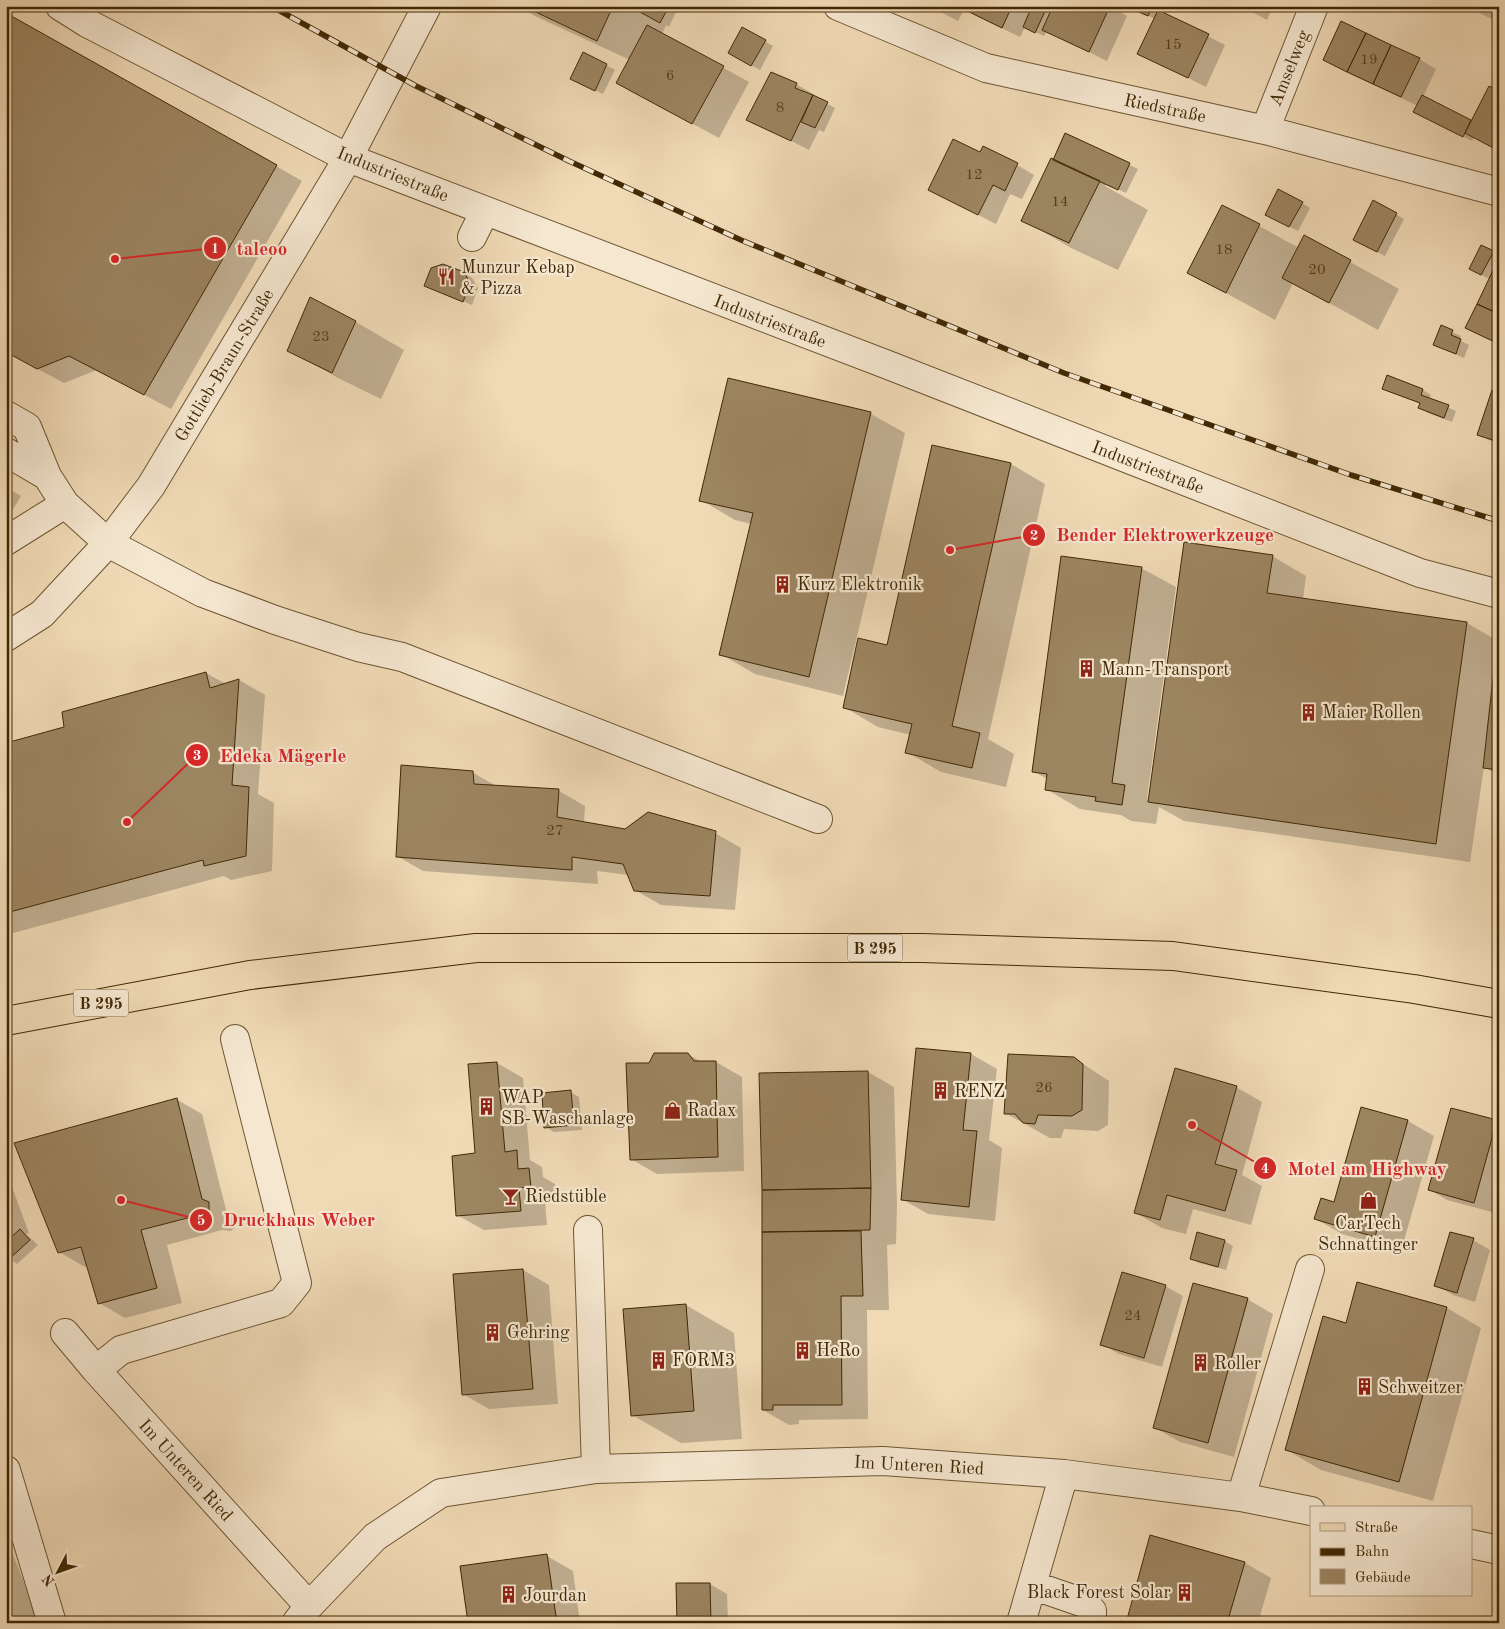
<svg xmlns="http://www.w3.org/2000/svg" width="1505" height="1629" font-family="'Old Standard TT',serif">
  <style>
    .shadow { fill: #0003 }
    .building { fill: #9c8561; stroke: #412905 }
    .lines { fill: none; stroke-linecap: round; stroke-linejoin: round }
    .minor-casing { stroke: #6d5531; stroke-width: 30 }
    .major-casing { stroke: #412905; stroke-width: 30 }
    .minor { stroke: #f5e7d0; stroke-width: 28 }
    .major { stroke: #f0dab6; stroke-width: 28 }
    .rail-casing { stroke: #412905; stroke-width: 5.5 }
    .rail { stroke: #f5e7d0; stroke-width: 4; stroke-dasharray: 11; stroke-linecap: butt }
    .labels { text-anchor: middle; stroke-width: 4.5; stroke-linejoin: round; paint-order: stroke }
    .number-label { font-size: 15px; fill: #58401c }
    .shield { fill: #f5e7d0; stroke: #776242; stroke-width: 1 }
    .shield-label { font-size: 16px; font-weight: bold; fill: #412905 }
    .street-label { font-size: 18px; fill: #412905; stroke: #f5e7d0 }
    .poi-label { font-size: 18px; fill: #412905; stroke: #f5e7d0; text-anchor: start }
    .leader { fill: none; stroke: #d62828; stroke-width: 2 }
    .callout-dot { fill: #d62828; stroke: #f5e7d0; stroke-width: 2 }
    .mark-label { font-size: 15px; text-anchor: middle; font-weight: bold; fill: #fff }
    .callout-label { font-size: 19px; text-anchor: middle; font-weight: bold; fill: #d62828; stroke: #f5e7d0; stroke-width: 4.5; stroke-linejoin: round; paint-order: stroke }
  </style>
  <rect width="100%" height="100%" fill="#f0dab6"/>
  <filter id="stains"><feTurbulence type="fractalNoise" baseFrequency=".004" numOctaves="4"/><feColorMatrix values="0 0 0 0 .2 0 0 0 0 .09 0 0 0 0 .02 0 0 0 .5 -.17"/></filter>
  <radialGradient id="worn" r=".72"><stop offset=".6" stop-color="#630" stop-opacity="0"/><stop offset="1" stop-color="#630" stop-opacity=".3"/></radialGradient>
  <path class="shadow" d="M518,6H641L644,8L645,6H679L669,27L666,25L662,34L749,82L719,138L617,83L630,60L535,16Z
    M929,6H1043L1052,11L1110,6L1127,16L1107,61L1047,31L1044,36L1025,27L1020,37L964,10L958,21Z
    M1134,6H1163L1160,12L1225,45L1206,87L1139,53L1155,19L1133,9Z
    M1241,6H1273L1267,20Z
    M1378,6H1390L1388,11Z
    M1465,6H1499V10L1494,20Z
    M743,29L773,46L760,70L729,53Z
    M584,54L615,70L603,94L580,83Z
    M1419,59L1436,69L1423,97L1472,122L1499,93V151L1474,137L1472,141L1423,116L1418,106L1342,70L1324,60Z
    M796,84L813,94V96L835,108L824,132L819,130L809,150L748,119Z
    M1066,134L1138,169L1126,193L1106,184L1105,186L1148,210L1118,270L1071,248L1023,220Z
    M1017,165L1034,175L1022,199L1010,194L996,224L947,199Z
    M276,166L302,181L171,409L97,370L64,383L6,352Z
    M1374,202L1404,219L1385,256L1363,245Z
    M1302,203L1310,208L1298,231L1274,219Z
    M1223,206L1299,248L1305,237L1399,289L1378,330L1293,283L1275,320L1189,273Z
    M1493,252L1499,255L1497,266L1499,267V345L1467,328L1490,279L1479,274Z
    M464,273L472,278L478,288L472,305L426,285Z
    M356,322L404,350L381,399L338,378L289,350Z
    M1441,327L1461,336L1459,340L1469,345L1464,358L1434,345Z
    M729,379L871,414L905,433L843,696L755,674L721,654L752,524L735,520L701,500Z
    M1383,389L1423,390L1431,395L1429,399L1456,411L1452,422L1428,413L1420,408L1421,404Z
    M1499,393V445L1479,435Z
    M1011,464L1045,484L988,739L1014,754L1006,787L941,772L907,752L911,735L878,727L844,707L888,646Z
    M6,487L21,496L6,521Z
    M1272,556L1306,576L1303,599L1467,623L1498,641L1499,639V775L1484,767L1470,862L1184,821L1159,807L1156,824L1131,821L1121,815L1080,809L1046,789L1047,779L1033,771L1141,568L1176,587L1147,799L1150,801Z
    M206,673L226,684L239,680L265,695L258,794L274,803L272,871L231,880L224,876L6,935V744L66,728L63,712Z
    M472,772L498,787L559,791L585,806L584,823L625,831L715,833L741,848L735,910L661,905L635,890L629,875L597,871L598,884L423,871L397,856Z
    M687,1054L702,1062H716L742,1077L744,1171L657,1174L631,1159L650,1064Z
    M971,1054L997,1069L989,1140L1002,1148L995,1221L928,1214L902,1199Z
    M1074,1058L1109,1081L1108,1125L1098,1131L1064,1129L1061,1138H1050L1005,1113Z
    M497,1063L523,1078L530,1160L542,1167L543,1177L555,1184L557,1202H545L547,1225L484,1230L457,1215L477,1154L470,1065Z
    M868,1072L894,1087L897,1204L896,1244L887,1245L889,1310H867L868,1419L799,1420V1424L789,1425L763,1410V1189L760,1074Z
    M1236,1087L1262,1102L1242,1175L1262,1186L1251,1225L1193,1209L1186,1234L1162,1228L1136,1213Z
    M570,1092L579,1097L582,1130L554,1132L546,1127Z
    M176,1099L202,1114L227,1214L235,1218V1227L231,1231L222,1230L167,1245L182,1303L125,1318L99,1303L88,1266L85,1267L59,1252Z
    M1362,1108L1408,1121L1434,1136L1401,1251L1342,1234L1316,1219L1335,1204Z
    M1496,1122L1499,1123V1186L1492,1212L1447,1200L1430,1190Z
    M6,1171L29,1233L26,1234L38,1245L17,1264L9,1259L11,1239L6,1241Z
    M1473,1240L1490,1250L1475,1302L1453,1295L1436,1285Z
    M1225,1241L1233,1246L1226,1270L1199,1263L1191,1258Z
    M523,1270L549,1285L558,1404L489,1409L463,1394Z
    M1165,1286L1183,1296L1162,1367L1119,1354L1102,1344Z
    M1247,1299L1273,1314L1234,1457L1180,1442L1154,1427Z
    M686,1305L734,1333L742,1439L681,1443L632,1415Z
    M1447,1308L1481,1328L1433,1501L1321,1470L1287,1450L1347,1324Z
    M6,1548L11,1550L40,1623H6Z
    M547,1556L573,1571L580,1623H469Z
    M1245,1563L1271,1578L1258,1623H1127Z
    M678,1584H710L727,1594L728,1623H678Z
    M395,1619L400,1623H382Z"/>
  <path class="building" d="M523,6H613L597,41Z
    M643,6H669L660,23L640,12Z
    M957,6H1012L1002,28Z
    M1032,6L1047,7L1035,33L1023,27Z
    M1053,6H1110L1089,52L1042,30Z
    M1133,6H1153L1148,16L1132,9Z
    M1158,10L1209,34L1188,78L1137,54Z
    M6,13L277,165L144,395L69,356L37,369L6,352Z
    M1341,21L1366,33L1347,72L1323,60Z
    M647,25L724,66L692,124L616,83Z
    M742,27L766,40L751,66L728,53Z
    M1366,33L1391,45L1373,84L1347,72Z
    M1391,45L1420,58L1401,97L1373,84Z
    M583,52L607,64L595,91L570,79Z
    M771,72L797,83L795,88L813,95L791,141L746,120Z
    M1489,86L1499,91V151L1465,133Z
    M813,95L828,102L815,128L801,122Z
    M1422,95L1471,120L1463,137L1413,112Z
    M1065,133L1130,163L1118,190L1053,160Z
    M953,139L980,152L983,146L1018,163L1005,191L993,185L978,215L928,190Z
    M1051,158L1100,181L1069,243L1021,221Z
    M1278,189L1303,202L1289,227L1265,215Z
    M1373,200L1397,213L1377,252L1353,240Z
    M1222,205L1260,224L1226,293L1187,273Z
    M1304,235L1351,260L1329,303L1282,278Z
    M1481,245L1494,251L1481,275L1469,269Z
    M443,264L464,272L470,283L463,302L424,286L431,268Z
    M1496,264L1499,265V314L1477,304Z
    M310,297L356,321L332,373L287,351Z
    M1477,304L1499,314V344L1465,328Z
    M1441,325L1453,330L1451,335L1461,339L1456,354L1433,345Z
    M1387,375L1423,389L1421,395L1449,405L1444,418L1418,408L1420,403L1382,389Z
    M728,378L871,412L809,677L719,655L753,513L699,501Z
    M1492,390L1499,392V442L1477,435Z
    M932,445L1011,463L952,726L980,733L972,768L905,753L912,724L843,708L858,638L887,645Z
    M1184,542L1273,555L1267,593L1467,622L1436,844L1148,802Z
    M1061,556L1142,567L1112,783L1125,785L1122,805L1095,801L1096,797L1045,790L1047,774L1032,772Z
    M1498,633H1499V770L1483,768Z
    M206,672L210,688L239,679L232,785L249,787L246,856L204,866L203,860L6,913V743L64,727L62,712Z
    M401,765L473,771L474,784L559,789L557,817L625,829L648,812L716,831L710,896L634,891L623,864L572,857V870L396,857Z
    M916,1048L971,1053L963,1130L977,1131L969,1207L901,1200Z
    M654,1053H688L694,1061H716L718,1157L630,1160L626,1063H649Z
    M1008,1054L1074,1057L1083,1064L1082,1110L1072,1116L1038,1115L1035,1124L1023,1123L1015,1114H1004Z
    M497,1062L505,1152L517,1150L518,1169L529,1168L531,1187L519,1188L521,1211L456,1216L452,1156L475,1153L468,1064Z
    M1175,1068L1237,1086L1215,1164L1237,1170L1225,1211L1167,1195L1160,1220L1134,1213Z
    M868,1071L871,1188L762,1190L759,1073Z
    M571,1090L574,1125L544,1128L542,1093Z
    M177,1098L202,1199L209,1202V1212L204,1217L195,1216L141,1230L157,1288L98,1304L81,1247L58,1253L14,1143Z
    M1361,1107L1408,1120L1375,1237L1314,1219L1321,1198L1334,1202Z
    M1451,1108L1497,1120L1474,1203L1428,1190Z
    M871,1188L870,1230L762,1232V1190Z
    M20,1229L30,1240L8,1260L6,1258V1242Z
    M861,1231L863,1296H841L842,1405H773V1410H762V1232Z
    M1197,1232L1225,1240L1218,1267L1190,1259Z
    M1450,1232L1474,1238L1457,1293L1434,1286Z
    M523,1269L533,1389L462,1395L453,1274Z
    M1122,1272L1166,1285L1144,1358L1100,1345Z
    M1357,1282L1447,1307L1399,1482L1285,1450L1323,1316L1346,1323Z
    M1193,1283L1248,1298L1208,1443L1153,1428Z
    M686,1304L694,1411L631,1416L623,1309Z
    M1150,1535L1245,1562L1227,1623H1126Z
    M547,1554L557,1623H468L460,1566Z
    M676,1583H710L711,1623H677Z
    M6,1603L14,1623H6Z"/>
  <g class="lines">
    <defs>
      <path id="minor" d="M60,6L87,23L348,158L888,365L1420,573L1499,594
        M838,6L986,68L1265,130L1499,192
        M1265,130L1314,6
        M472,237L485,211
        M6,415L27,427L47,476L65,504L108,543L203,593L275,620L358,647L402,657L818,819
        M6,452L47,476
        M6,541L65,504
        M6,637L42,614L108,543L151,486L348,158L427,6
        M588,1230L596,1469
        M65,1333L96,1370L309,1606
        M96,1370L121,1350L281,1303L297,1283L235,1039
        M6,1470L52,1623
        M1241,1497L1310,1269
        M1471,1544L1499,1550
        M1032,1585L1084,1603L1092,1611V1623
        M296,1623L309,1606L375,1537L441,1493L596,1469L883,1461L1064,1474L1241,1497L1311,1511
        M1021,1623L1064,1474"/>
      <path id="major" d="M6,1021L250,975L476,948H922L1173,956L1414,989L1499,1004"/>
    </defs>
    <use href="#minor" class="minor-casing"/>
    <use href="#major" class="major-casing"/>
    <use href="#minor" class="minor"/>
    <use href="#major" class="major"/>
    <defs>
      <path id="rail" d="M271,6L416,86L569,161L741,240L1064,373L1351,475L1499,521"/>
    </defs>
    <use href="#rail" class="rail-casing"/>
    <use href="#rail" class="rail"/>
  </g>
  <defs>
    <symbol id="restaurant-bare" viewBox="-9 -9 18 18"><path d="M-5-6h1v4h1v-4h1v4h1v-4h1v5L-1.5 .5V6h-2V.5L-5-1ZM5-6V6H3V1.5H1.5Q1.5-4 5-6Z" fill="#8f2418" stroke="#f5e7d0" stroke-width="2.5" paint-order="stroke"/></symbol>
    <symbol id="building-bare" viewBox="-9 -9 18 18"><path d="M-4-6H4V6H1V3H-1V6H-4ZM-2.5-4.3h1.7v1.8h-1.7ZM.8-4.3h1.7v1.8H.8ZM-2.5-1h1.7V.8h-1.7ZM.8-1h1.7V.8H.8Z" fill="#8f2418" stroke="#f5e7d0" stroke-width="2.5" paint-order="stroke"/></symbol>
    <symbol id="shop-bare" viewBox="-9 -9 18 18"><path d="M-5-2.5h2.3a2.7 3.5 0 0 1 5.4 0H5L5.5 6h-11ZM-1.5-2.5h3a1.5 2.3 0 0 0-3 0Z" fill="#8f2418" stroke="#f5e7d0" stroke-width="2.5" paint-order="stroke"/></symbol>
    <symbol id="bar-bare" viewBox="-9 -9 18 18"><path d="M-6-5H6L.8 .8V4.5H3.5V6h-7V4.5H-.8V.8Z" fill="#8f2418" stroke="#f5e7d0" stroke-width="2.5" paint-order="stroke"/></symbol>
  </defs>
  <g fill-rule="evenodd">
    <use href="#restaurant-bare" x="434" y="264" width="25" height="25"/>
    <use href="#building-bare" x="770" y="572" width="25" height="25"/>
    <use href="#building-bare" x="1074" y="656" width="25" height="25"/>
    <use href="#building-bare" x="1296" y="700" width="25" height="25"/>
    <use href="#building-bare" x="928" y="1078" width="25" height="25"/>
    <use href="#building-bare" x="474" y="1094" width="25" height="25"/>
    <use href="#shop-bare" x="660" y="1098" width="25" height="25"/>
    <use href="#bar-bare" x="498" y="1184" width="25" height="25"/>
    <use href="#shop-bare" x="1356" y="1188" width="25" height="25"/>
    <use href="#building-bare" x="480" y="1320" width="25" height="25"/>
    <use href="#building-bare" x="790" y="1338" width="25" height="25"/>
    <use href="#building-bare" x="646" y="1348" width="25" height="25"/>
    <use href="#building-bare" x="1188" y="1350" width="25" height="25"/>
    <use href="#building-bare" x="1352" y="1374" width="25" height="25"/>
    <use href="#building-bare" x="1172" y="1580" width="25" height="25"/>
    <use href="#building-bare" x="496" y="1582" width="25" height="25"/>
  </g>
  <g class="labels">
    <g class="number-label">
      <text x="1173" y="49">15</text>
      <text x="1369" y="64">19</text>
      <text x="670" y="80">6</text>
      <text x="780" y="112">8</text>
      <text x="974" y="179">12</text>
      <text x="1060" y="206">14</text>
      <text x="1224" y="254">18</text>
      <text x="1317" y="274">20</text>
      <text x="321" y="341">23</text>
      <text x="555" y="835">27</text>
      <text x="1044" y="1092">26</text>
      <text x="1133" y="1320">24</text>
    </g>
    <g class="shield">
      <rect x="847.5" y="934.5" width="55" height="27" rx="4"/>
      <rect x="73.5" y="989.5" width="55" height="27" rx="4"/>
    </g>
    <g class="shield-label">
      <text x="875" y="954">B 295</text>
      <text x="101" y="1009">B 295</text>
    </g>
    <g class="street-label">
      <text transform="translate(1289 68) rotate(-68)" y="6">Amselweg</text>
      <text transform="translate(1165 108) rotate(12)" y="6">Riedstraße</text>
      <text transform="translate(393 174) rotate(22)" y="6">Industriestraße</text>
      <text transform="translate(770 321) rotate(21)" y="6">Industriestraße</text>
      <text transform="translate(224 365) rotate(-59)" y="6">Gottlieb-Braun-Straße</text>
      <text transform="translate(1148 467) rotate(21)" y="6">Industriestraße</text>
      <text transform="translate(919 1465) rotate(3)" y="6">Im Unteren Ried</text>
      <text transform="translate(186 1470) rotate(48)" y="6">Im Unteren Ried</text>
    </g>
    <g class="poi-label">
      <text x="461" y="273">Munzur Kebap<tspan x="461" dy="21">&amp; Pizza</tspan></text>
      <text x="797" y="590">Kurz Elektronik</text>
      <text x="1101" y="675">Mann-Transport</text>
      <text x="1322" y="718">Maier Rollen</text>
      <text x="954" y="1097">RENZ</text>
      <text x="501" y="1103">WAP<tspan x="501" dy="21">SB-Waschanlage</tspan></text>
      <text x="687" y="1116">Radax</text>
      <text x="525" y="1202">Riedstüble</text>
      <text x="1368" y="1229" text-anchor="middle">CarTech<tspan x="1368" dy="21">Schnattinger</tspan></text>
      <text x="507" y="1338">Gehring</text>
      <text x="816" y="1356">HeRo</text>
      <text x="672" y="1366">FORM3</text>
      <text x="1214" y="1369">Roller</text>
      <text x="1378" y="1393">Schweitzer</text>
      <text x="1171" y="1598" text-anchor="end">Black Forest Solar</text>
      <text x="523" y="1601">Jourdan</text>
    </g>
  </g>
  <path class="leader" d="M115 259L215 248M950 550L1034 535M127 822L197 755M1192 1125L1265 1168M121 1200L201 1220"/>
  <g class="callout-dot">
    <circle cx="115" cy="259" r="5"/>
    <circle cx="950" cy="550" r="5"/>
    <circle cx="127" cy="822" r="5"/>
    <circle cx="1192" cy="1125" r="5"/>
    <circle cx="121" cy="1200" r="5"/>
    <circle cx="215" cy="248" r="12"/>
    <circle cx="1034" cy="535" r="12"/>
    <circle cx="197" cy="755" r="12"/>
    <circle cx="1265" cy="1168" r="12"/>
    <circle cx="201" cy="1220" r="12"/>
  </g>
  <g class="mark-label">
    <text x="215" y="253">1</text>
    <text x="1034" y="540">2</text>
    <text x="197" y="760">3</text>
    <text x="1265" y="1173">4</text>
    <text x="201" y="1225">5</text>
  </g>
  <g class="callout-label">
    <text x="262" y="255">taleoo</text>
    <text x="1165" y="541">Bender Elektrowerkzeuge</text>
    <text x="283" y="762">Edeka Mägerle</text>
    <text x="1367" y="1175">Motel am Highway</text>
    <text x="299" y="1226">Druckhaus Weber</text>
  </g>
  <rect width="1505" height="1629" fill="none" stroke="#f0dab6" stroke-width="25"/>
  <rect x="8" y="8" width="1490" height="1614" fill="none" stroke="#412905" stroke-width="2.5"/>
  <rect x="12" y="12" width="1480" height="1604" fill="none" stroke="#412905"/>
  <rect x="1310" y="1506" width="162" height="90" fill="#f5e7d0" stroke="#ad9b7f"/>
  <rect x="1320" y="1523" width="25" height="8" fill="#f0dab6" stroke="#ad9b7f"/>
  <text x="1355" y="1532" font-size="15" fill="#412905">Straße</text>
  <rect x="1320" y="1548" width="25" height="8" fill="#412905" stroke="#ad9b7f"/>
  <text x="1355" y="1556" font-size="15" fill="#412905">Bahn</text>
  <rect x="1320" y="1569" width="25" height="15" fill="#9c8561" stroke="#ad9b7f"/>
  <text x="1355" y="1582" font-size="15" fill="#412905">Gebäude</text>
  <g transform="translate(58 1572) rotate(229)" stroke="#f5e7d0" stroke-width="4" paint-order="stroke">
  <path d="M0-4L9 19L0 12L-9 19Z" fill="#412905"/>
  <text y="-8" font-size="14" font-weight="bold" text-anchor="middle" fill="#412905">N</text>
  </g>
  <rect width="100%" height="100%" filter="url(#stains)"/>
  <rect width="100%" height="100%" fill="url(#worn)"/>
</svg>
